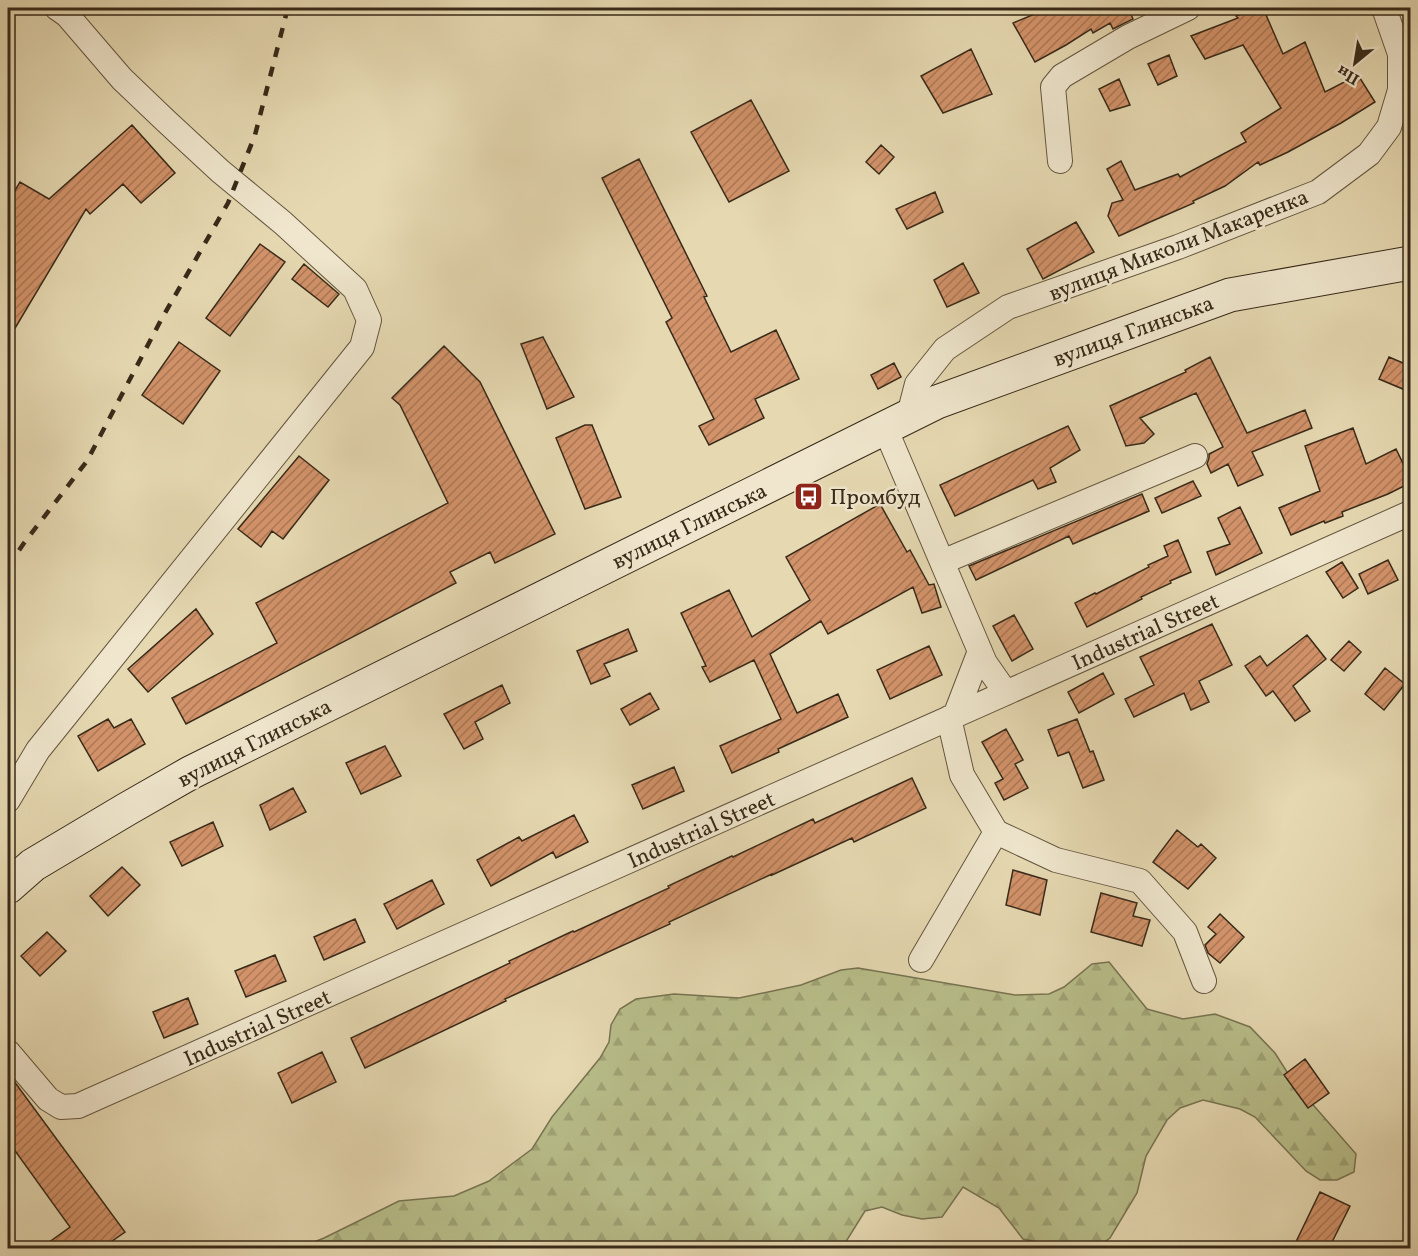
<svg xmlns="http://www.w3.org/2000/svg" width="1418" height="1256" font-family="Vollkorn,serif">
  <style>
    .forest { fill: url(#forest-firs); stroke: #787452; stroke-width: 1.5 }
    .building { fill: url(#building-hatch); stroke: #382a19; stroke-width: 1.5 }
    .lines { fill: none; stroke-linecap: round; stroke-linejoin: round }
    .street-casing { stroke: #64563f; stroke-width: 26 }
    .secondary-casing { stroke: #382a19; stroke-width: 35 }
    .street { stroke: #efe6cd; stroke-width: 24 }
    .secondary { stroke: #efe6cd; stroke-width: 33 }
    .rail { stroke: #382a19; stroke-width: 4.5; stroke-dasharray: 10 10; stroke-linecap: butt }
    .labels { text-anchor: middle; stroke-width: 5; stroke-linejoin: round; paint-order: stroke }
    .street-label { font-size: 22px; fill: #382a19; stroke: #efe6cd }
    .poi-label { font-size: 22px; fill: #382a19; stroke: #efe6cd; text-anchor: start }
  </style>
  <defs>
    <pattern id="forest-firs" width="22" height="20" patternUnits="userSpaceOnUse" patternTransform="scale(1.5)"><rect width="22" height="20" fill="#b8be8a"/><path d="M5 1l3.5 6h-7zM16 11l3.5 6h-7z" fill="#9fa376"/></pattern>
    <pattern id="building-hatch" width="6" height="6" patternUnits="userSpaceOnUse" patternTransform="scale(1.5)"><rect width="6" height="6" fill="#d3936a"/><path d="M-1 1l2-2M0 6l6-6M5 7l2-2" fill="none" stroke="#ac7856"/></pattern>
  </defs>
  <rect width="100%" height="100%" fill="#e6d9b2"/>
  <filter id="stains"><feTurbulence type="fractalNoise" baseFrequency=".00333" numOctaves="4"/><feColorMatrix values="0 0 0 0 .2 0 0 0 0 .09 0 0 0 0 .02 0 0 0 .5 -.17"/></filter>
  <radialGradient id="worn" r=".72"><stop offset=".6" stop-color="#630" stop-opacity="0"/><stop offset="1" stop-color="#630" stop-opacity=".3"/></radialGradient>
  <path class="forest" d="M1109,962L1147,1009L1183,1019L1215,1014L1250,1027L1275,1053L1294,1083L1356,1154L1354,1172L1337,1180H1320L1306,1171L1255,1117L1240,1109L1203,1100L1180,1108L1167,1120L1146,1156L1137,1193L1110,1238L1096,1248H1067L1023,1239L999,1208L963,1187L942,1217L922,1219L902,1215L882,1207L865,1211L842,1248H299L324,1238L399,1201L454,1196L489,1181L532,1149L552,1117L600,1058L609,1042L611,1025L620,1009L636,999L674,994L739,998L801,985L841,970L858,968L1015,995L1049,994L1064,987L1092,964Z"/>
  <path class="building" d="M1049,8H1138L1130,12L1133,19L1113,29L1110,23L1093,33L1091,29L1066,45L1035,62L1013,23Z
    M1255,8H1263L1283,54L1305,42L1325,92L1358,75L1375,102L1341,123L1288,152L1260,165L1258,162L1225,186L1193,201L1194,203L1150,222L1119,236L1108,216L1112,203L1123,200L1107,169L1121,161L1135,190L1178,174L1180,177L1246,142L1241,133L1281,108L1243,45L1205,59L1191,36L1238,18L1236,16Z
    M971,49L992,94L943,113L921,76Z
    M1169,55L1177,76L1158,85L1148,64Z
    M1119,79L1130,105L1110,111L1099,89Z
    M751,100L789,171L729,202L691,132Z
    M132,125L175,173L141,203L123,184L90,214L86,209L8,340V202L20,182L49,199Z
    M881,145L894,157L879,174L866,162Z
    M639,159L707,296L704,297L731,352L776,330L799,379L755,399L764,418L709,445L699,426L714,419L666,322L672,318L602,178Z
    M935,192L943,212L907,229L896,209Z
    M1076,222L1094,252L1043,279L1027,249Z
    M260,244L285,262L230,336L206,318Z
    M963,263L979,293L947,307L934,280Z
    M304,264L339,294L328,307L292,279Z
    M543,337L574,397L547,409L521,344Z
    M179,342L220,371L183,424L142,395Z
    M444,346L480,382L555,534L495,563L490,552L450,572L456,583L186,724L172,698L277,643L256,603L448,503L400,405L392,398Z
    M1210,357L1247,433L1305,410L1312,428L1252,452L1263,475L1238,486L1228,464L1211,473L1207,464L1209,458V454L1223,447L1196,393L1140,418L1154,434L1144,443L1126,446L1110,406L1186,372L1185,370Z
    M1389,357L1410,366V392L1379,379Z
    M894,363L901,377L878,389L871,375Z
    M585,425H592L621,497L585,509L556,438Z
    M1068,426L1080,450L1050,468L1056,482L1038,489L1033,480L955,516L940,485Z
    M1353,428L1366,464L1396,449L1410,478V483L1388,494L1342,512L1343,516L1325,523L1324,521L1291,535L1279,508L1320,491L1305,446Z
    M299,456L329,480L283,539L272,531L261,547L238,529Z
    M1193,481L1201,496L1162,513L1155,498Z
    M1142,494L1149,511L1073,544L1069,536L976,580L969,566Z
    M880,504L907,552L910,550L929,585L934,584L941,607L922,613L913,587L828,634L821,621L770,654L797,713L838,694L848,717L778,749L779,752L732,773L720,746L781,719L754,660L710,682L702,667L706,666L681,613L729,590L752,637L810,600L786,557Z
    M1240,507L1262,553L1216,575L1207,552L1230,544L1218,518Z
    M1178,540L1191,572L1170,581L1171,583L1141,597L1142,599L1087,627L1075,603L1095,593L1096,594L1149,567L1148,565L1168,556L1164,546Z
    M1388,560L1398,580L1368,594L1359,574Z
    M1342,562L1358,588L1343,598L1326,572Z
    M196,609L213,634L148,692L128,669Z
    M1014,615L1033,649L1012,661L993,626Z
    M1212,624L1232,665L1199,681L1209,702L1191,710L1184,693L1134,717L1125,699L1154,685L1140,657Z
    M628,629L637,651L604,664L610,676L591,684L577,651Z
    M1307,635L1326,659L1293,686L1310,711L1295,721L1273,691L1266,696L1245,666L1260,656L1267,666Z
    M1349,641L1361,652L1344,671L1331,660Z
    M929,646L942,675L890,699L877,670Z
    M1385,668L1405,684L1384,710L1365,694Z
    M1103,673L1114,694L1079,713L1068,692Z
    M502,685L510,703L475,722L483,739L464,749L444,714Z
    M650,693L659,709L630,725L621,709Z
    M108,719L114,728L131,719L145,744L98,771L78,736Z
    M1077,719L1090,752L1093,751L1104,780L1083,788L1069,752L1058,756L1048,730Z
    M1006,729L1023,760L1015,764L1028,788L1004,800L995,783L1003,779L982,742Z
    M385,746L401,776L361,794L346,763Z
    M674,767L684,791L643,809L632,785Z
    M912,778L926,808L854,842L852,838L772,875V874L669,922L670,924L505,999L506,1001L365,1068L351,1038L510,963L509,961L573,931L574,932L669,888L668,886L732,856L733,857L813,819L815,823Z
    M293,788L306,812L270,830L260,805Z
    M574,815L588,842L556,858L553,852L491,886L477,860L519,837L522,841Z
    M213,822L223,846L182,866L170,842Z
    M1177,830L1198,847L1201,844L1216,858L1188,889L1153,862Z
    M122,867L140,885L108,916L90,896Z
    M1013,870L1047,880L1040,915L1006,905Z
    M432,880L444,904L397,929L384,904Z
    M1101,893L1137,903L1133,916L1150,920L1142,946L1091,932Z
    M1220,914L1244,937L1220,963L1208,953L1205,945L1216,934L1208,927Z
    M355,919L365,942L324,960L314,937Z
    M47,932L66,951L40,976L21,956Z
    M275,955L286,981L246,997L235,971Z
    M188,998L198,1024L164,1038L153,1012Z
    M322,1052L336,1082L292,1103L278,1073Z
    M1305,1059L1329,1093L1308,1108L1284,1075Z
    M8,1073L125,1232L102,1248H41L70,1227L8,1141Z
    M1320,1192L1350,1206L1329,1248H1293Z"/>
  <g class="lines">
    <defs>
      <path id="street" d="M1060,161L1053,87L1062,76L1128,37L1188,8
        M909,415L917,384L945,349L1008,307L1178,247L1318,192L1369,154L1389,127L1400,90V54L1384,8
        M885,428L985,663L1006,693
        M942,562L1195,456
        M955,716L980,651
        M949,718L962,775L996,832L1056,860L1140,881L1185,932L1204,981
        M8,800L38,750L362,347L369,320L355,289L283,223L220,171L166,121L122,79L67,15L57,8
        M921,960L996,832
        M8,1052L48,1099L61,1107L78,1106L1410,513"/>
      <path id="secondary" d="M8,887L33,865L127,809L190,773L937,402L1230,295L1410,263"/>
    </defs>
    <use href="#street" class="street-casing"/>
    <use href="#secondary" class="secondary-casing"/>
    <use href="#street" class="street"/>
    <use href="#secondary" class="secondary"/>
    <path class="rail" d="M8,567L24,543L87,461L161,320L228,203L255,135L286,15L287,8"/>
  </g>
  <defs>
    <symbol id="bus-square" viewBox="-11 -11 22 22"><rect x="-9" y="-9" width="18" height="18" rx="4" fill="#8f2418" stroke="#efe6cd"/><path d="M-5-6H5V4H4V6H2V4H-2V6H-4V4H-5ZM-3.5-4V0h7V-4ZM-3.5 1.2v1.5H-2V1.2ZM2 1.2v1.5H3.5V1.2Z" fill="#fff"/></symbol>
  </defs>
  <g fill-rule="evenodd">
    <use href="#bus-square" x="792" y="480" width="33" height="33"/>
  </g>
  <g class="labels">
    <g class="street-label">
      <text transform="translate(1178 244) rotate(-21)" y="8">вулиця Миколи Макаренка</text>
      <text transform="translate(1133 330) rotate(-20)" y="8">вулиця Глинська</text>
      <text transform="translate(689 525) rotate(-26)" y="8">вулиця Глинська</text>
      <text transform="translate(1145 631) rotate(-24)" y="8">Industrial Street</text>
      <text transform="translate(254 742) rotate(-27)" y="8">вулиця Глинська</text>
      <text transform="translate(701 829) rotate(-24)" y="8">Industrial Street</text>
      <text transform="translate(257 1027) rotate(-24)" y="8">Industrial Street</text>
    </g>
    <g class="poi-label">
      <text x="830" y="504">Промбуд</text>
    </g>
  </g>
  <rect width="1418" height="1256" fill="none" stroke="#e6d9b2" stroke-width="30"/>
  <rect x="9" y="9" width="1400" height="1238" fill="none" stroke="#382a19" stroke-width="3"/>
  <rect x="15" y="15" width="1388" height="1226" fill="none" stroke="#382a19" stroke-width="1.5"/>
  <g transform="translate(1355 63) rotate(210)" stroke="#efe6cd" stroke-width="4.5" paint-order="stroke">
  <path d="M0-4.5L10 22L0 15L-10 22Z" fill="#382a19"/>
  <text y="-9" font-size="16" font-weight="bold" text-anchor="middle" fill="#382a19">Пн</text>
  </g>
  <rect width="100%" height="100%" filter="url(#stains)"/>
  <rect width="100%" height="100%" fill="url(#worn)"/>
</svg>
